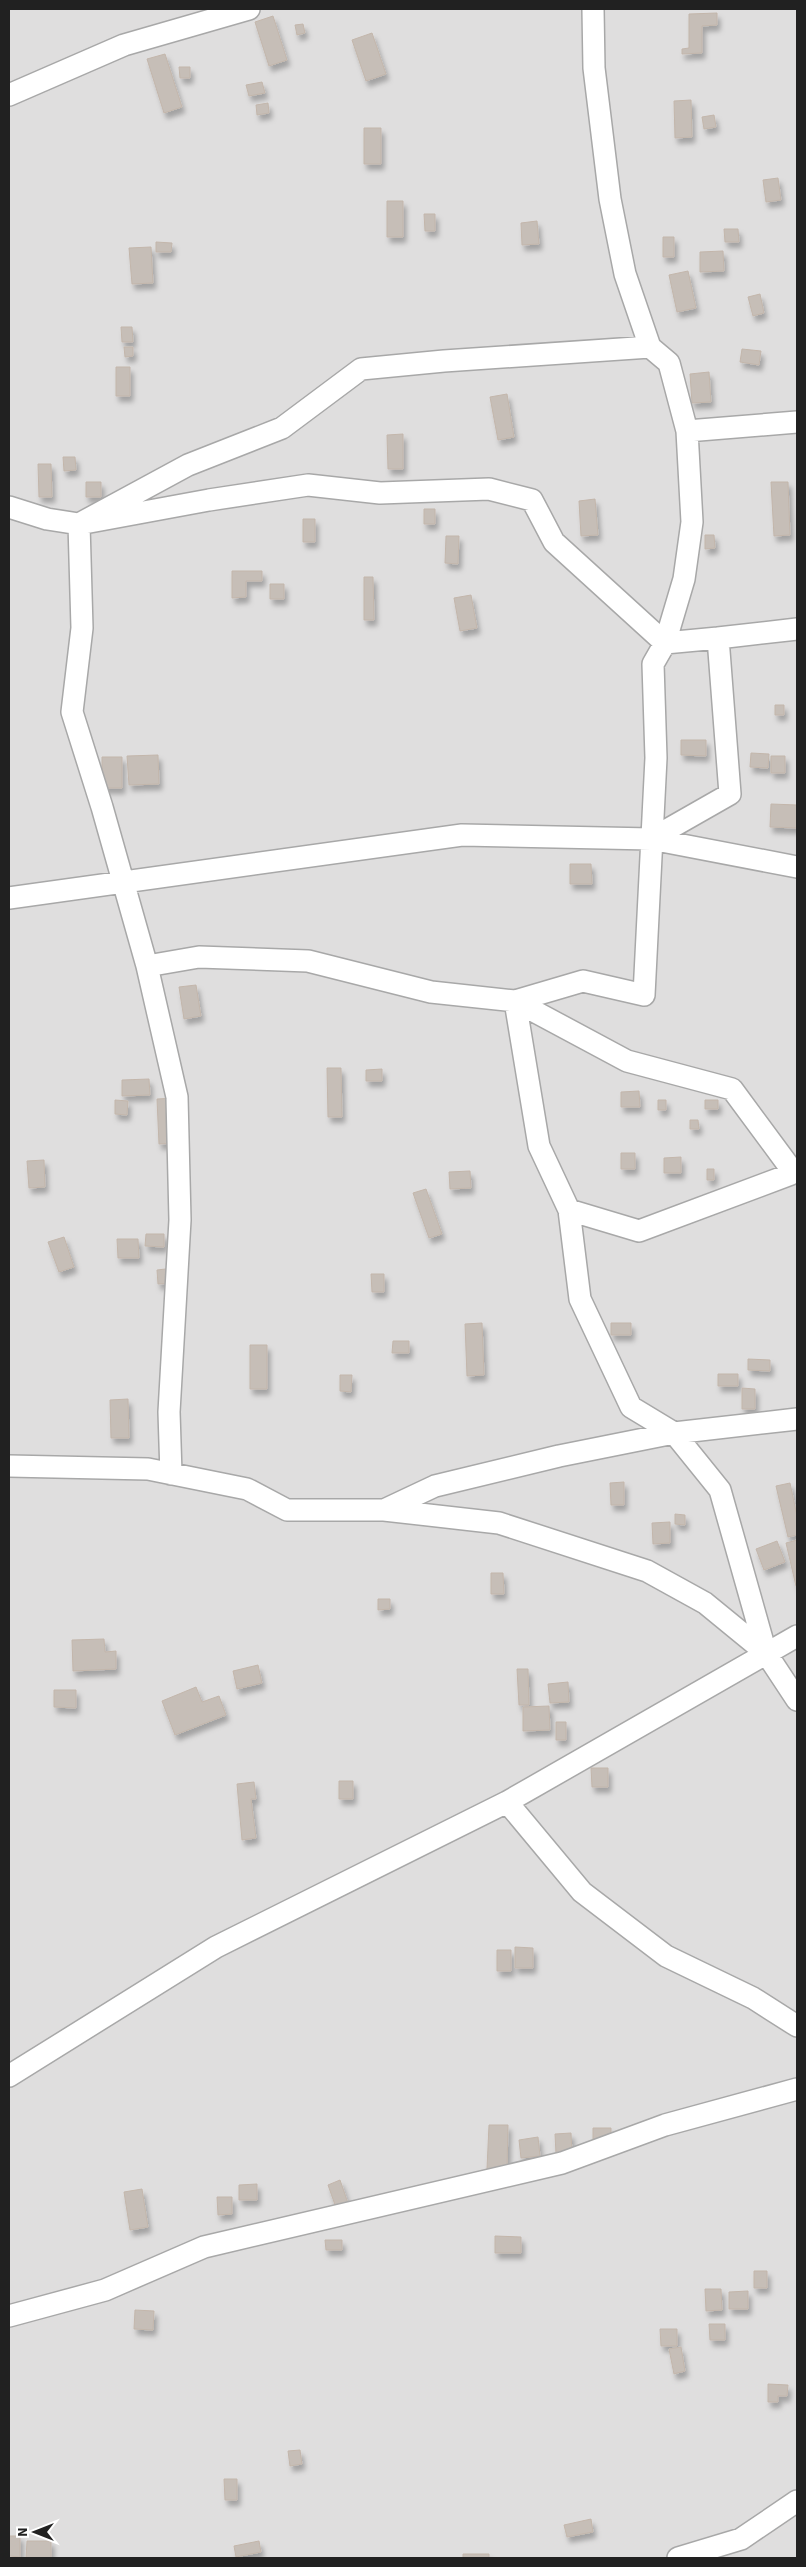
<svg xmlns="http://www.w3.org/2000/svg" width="806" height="2567" font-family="'Source Sans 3',sans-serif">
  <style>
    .residential { fill: #dfdede }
    .building { fill: #c6beb7; stroke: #c3b6ab; filter: url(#shadow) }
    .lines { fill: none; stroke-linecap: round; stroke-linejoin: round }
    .street-casing { stroke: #a8a8a8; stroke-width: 24 }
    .street { stroke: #fff; stroke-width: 21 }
  </style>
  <defs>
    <filter id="shadow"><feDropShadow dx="3" dy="5.5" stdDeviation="2.5" flood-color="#0004"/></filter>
  </defs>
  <rect width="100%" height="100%" fill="#f1efe8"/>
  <path class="residential" d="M9,9H797V2558H9Z"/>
  <path class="building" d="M717,13V25L702,26V53L682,54V49L689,48V14Z
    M273,16L287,60L269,66L255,22Z
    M303,24L305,33L297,35L295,25Z
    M372,33L386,74L366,81L352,40Z
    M165,54L182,107L164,113L147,59Z
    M179,67H190V78H180Z
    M262,82L265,93L249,96L246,85Z
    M691,100L692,137L675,138L674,101Z
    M268,103L269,113L257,115L256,105Z
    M714,115L716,127L704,129L702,117Z
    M364,128H381V164H364Z
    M778,178L781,200L766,202L763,180Z
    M387,201H403V237H387Z
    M424,214H435V231H425Z
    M537,221L539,244L522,245L521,223Z
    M724,229H738L739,242H725Z
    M663,237H674V257H663Z
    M156,242L172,243L171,252H156Z
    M151,247L153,283L132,284L129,248Z
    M723,251L724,271L700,272V252Z
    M688,271L696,308L677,312L669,275Z
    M760,294L764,313L753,316L748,297Z
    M121,327H132L133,342H122Z
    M124,347H133V356L125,357Z
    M742,349L761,351L759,365L740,362Z
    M116,367H130V396H116Z
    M709,372L711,402L692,403L690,374Z
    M507,394L514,437L498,440L490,397Z
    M403,434V469H388L387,435Z
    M63,457H75L76,470L64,471Z
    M38,464H51L52,497H39Z
    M86,482H101V497H86Z
    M771,482H788L790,535L774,536Z
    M595,499L598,535L581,536L579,501Z
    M424,509H435V524H424Z
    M303,519H315V542H303Z
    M705,535H714L715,548L705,549Z
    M446,536H459L458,564L445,563Z
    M232,571H262V581H246V597L232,598Z
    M364,577H373L374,620H364Z
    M270,584H284V599H270Z
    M471,595L477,628L460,631L454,598Z
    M775,705H784V715H775Z
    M681,740H706V756L681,755Z
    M751,753L769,754L768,768L750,767Z
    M158,755L159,784L129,785L127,756Z
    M771,756H785V773H771Z
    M102,757H122V788H102Z
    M771,804L797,805V828L770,827Z
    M570,864H591L592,884H570Z
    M196,985L201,1016L184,1019L179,987Z
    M327,1068H341L342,1117H328Z
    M382,1069V1081H366V1070Z
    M149,1079L150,1095L122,1096V1080Z
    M639,1091L640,1107H621V1092Z
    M175,1098L176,1143L159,1144L157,1099Z
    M115,1100L128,1101L127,1115L115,1114Z
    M658,1100H666V1110H658Z
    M705,1100H718V1109H705Z
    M690,1120H698L699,1129H690Z
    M621,1153H635V1169H621Z
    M681,1157V1173H664V1158Z
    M44,1160L45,1187L29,1188L27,1161Z
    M707,1169H714V1180H707Z
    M470,1171L471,1188L450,1189L449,1172Z
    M426,1189L442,1234L429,1238L413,1193Z
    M146,1234H164V1247L145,1246Z
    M64,1237L74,1267L59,1272L48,1242Z
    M117,1239H138L139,1258H118Z
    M174,1268L175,1283L158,1284L157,1270Z
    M371,1274H384V1292H372Z
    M482,1323L484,1375L467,1376L465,1324Z
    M611,1323H631V1335H611Z
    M393,1341H409V1353H392Z
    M250,1345H267V1389H250Z
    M748,1359L770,1360V1371L748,1370Z
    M718,1374H738V1386H718Z
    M340,1375H352L351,1392L340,1391Z
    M742,1388L755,1389V1409H742Z
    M128,1399L129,1438H111L110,1400Z
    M624,1482V1505H611L610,1483Z
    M790,1483L797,1516V1535L788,1537L776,1486Z
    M675,1514L685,1515V1525L675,1524Z
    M670,1522V1543L653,1544L652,1523Z
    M797,1540V1585L796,1586L786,1543Z
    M777,1541L785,1562L764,1570L756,1549Z
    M491,1573H503L504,1594H491Z
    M378,1599H390V1609L378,1610Z
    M104,1639L105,1652L116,1651V1669L73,1671L72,1640Z
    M258,1665L262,1683L237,1689L233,1671Z
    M517,1669H528L529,1705H519Z
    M568,1682L569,1702L550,1703L548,1684Z
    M196,1687L202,1702L219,1696L226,1715L175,1735L162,1701Z
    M54,1690H76V1708L54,1707Z
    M549,1706L550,1730L523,1731V1707Z
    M556,1722H566V1740H556Z
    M591,1768H608V1787H592Z
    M339,1781H353V1799H339Z
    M254,1782L256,1799H251L256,1838L242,1840L237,1784Z
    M515,1947L533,1948V1968H515Z
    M497,1950H511V1971H497Z
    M489,2125H508L507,2170L487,2169Z
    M593,2128H611V2145H593Z
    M571,2133L572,2154H556L555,2134Z
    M538,2137L540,2156L521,2158L519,2140Z
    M340,2180L351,2212L339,2216L328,2185Z
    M257,2184V2200H239V2185Z
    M142,2189L148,2227L130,2230L124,2192Z
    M217,2197H232V2214L218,2215Z
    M495,2236L521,2237V2253H495Z
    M325,2240H342V2250H326Z
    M754,2271H767V2288H754Z
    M705,2289H721L722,2310L706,2311Z
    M748,2291V2309H729V2292Z
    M135,2310L154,2311L153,2330L134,2329Z
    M709,2324H725V2340H710Z
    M660,2329H677V2346H661Z
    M681,2347L685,2371L674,2374L669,2349Z
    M768,2384L788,2385L787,2396H778V2402H768Z
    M300,2450L302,2464L290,2466L288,2451Z
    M224,2479H237V2500H225Z
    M591,2519L593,2532L567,2537L564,2525Z
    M9,2536H20V2557L9,2556Z
    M27,2541H51V2558H26Z
    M259,2541L261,2552L236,2557L234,2546Z
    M463,2554H489V2558H463Z"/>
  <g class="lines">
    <defs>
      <path id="street" d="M593,9L594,68L610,199L625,274L650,347L669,363L687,431
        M9,95L124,45L249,9
        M9,507L47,519L79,524L188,465L282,428L361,369L444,361L650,347
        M651,839L730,794L718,638L797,629
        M9,898L462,835L651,839L797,867
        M147,966L199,957L308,961L431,992L515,1001L627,1061L732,1089L794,1173L797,1170
        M515,1001L583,981L644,995L656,758L653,664L665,643L684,579L692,522L687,431L797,422
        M515,1001L539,1146L569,1210L580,1299L631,1407L674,1433L720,1490L766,1653
        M569,1210L639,1231L794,1173
        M9,1466L148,1469L247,1489L287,1510H384L499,1523L647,1571L705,1603L766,1653L797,1700
        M171,1474L169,1412L180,1220L177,1097L147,966L102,807L72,712L82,628L79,524L209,500L308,485L380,493L489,489L532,500L554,542L665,643L718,638
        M384,1510L435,1486L559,1456L674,1433L797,1419
        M507,1802L582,1892L666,1956L753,1998L797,2026
        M9,2076L216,1947L507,1802L797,1636
        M9,2316L105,2290L204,2247L562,2163L665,2125L797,2089
        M678,2558L741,2539L797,2501"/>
    </defs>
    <use href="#street" class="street-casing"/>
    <use href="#street" class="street"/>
  </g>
  <rect width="806" height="2567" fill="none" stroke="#212121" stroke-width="20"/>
  <g transform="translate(35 2532) rotate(270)" stroke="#ffffff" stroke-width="4" paint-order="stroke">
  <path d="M0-4L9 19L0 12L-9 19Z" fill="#212121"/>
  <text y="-8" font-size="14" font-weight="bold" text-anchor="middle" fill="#212121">N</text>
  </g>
</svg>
